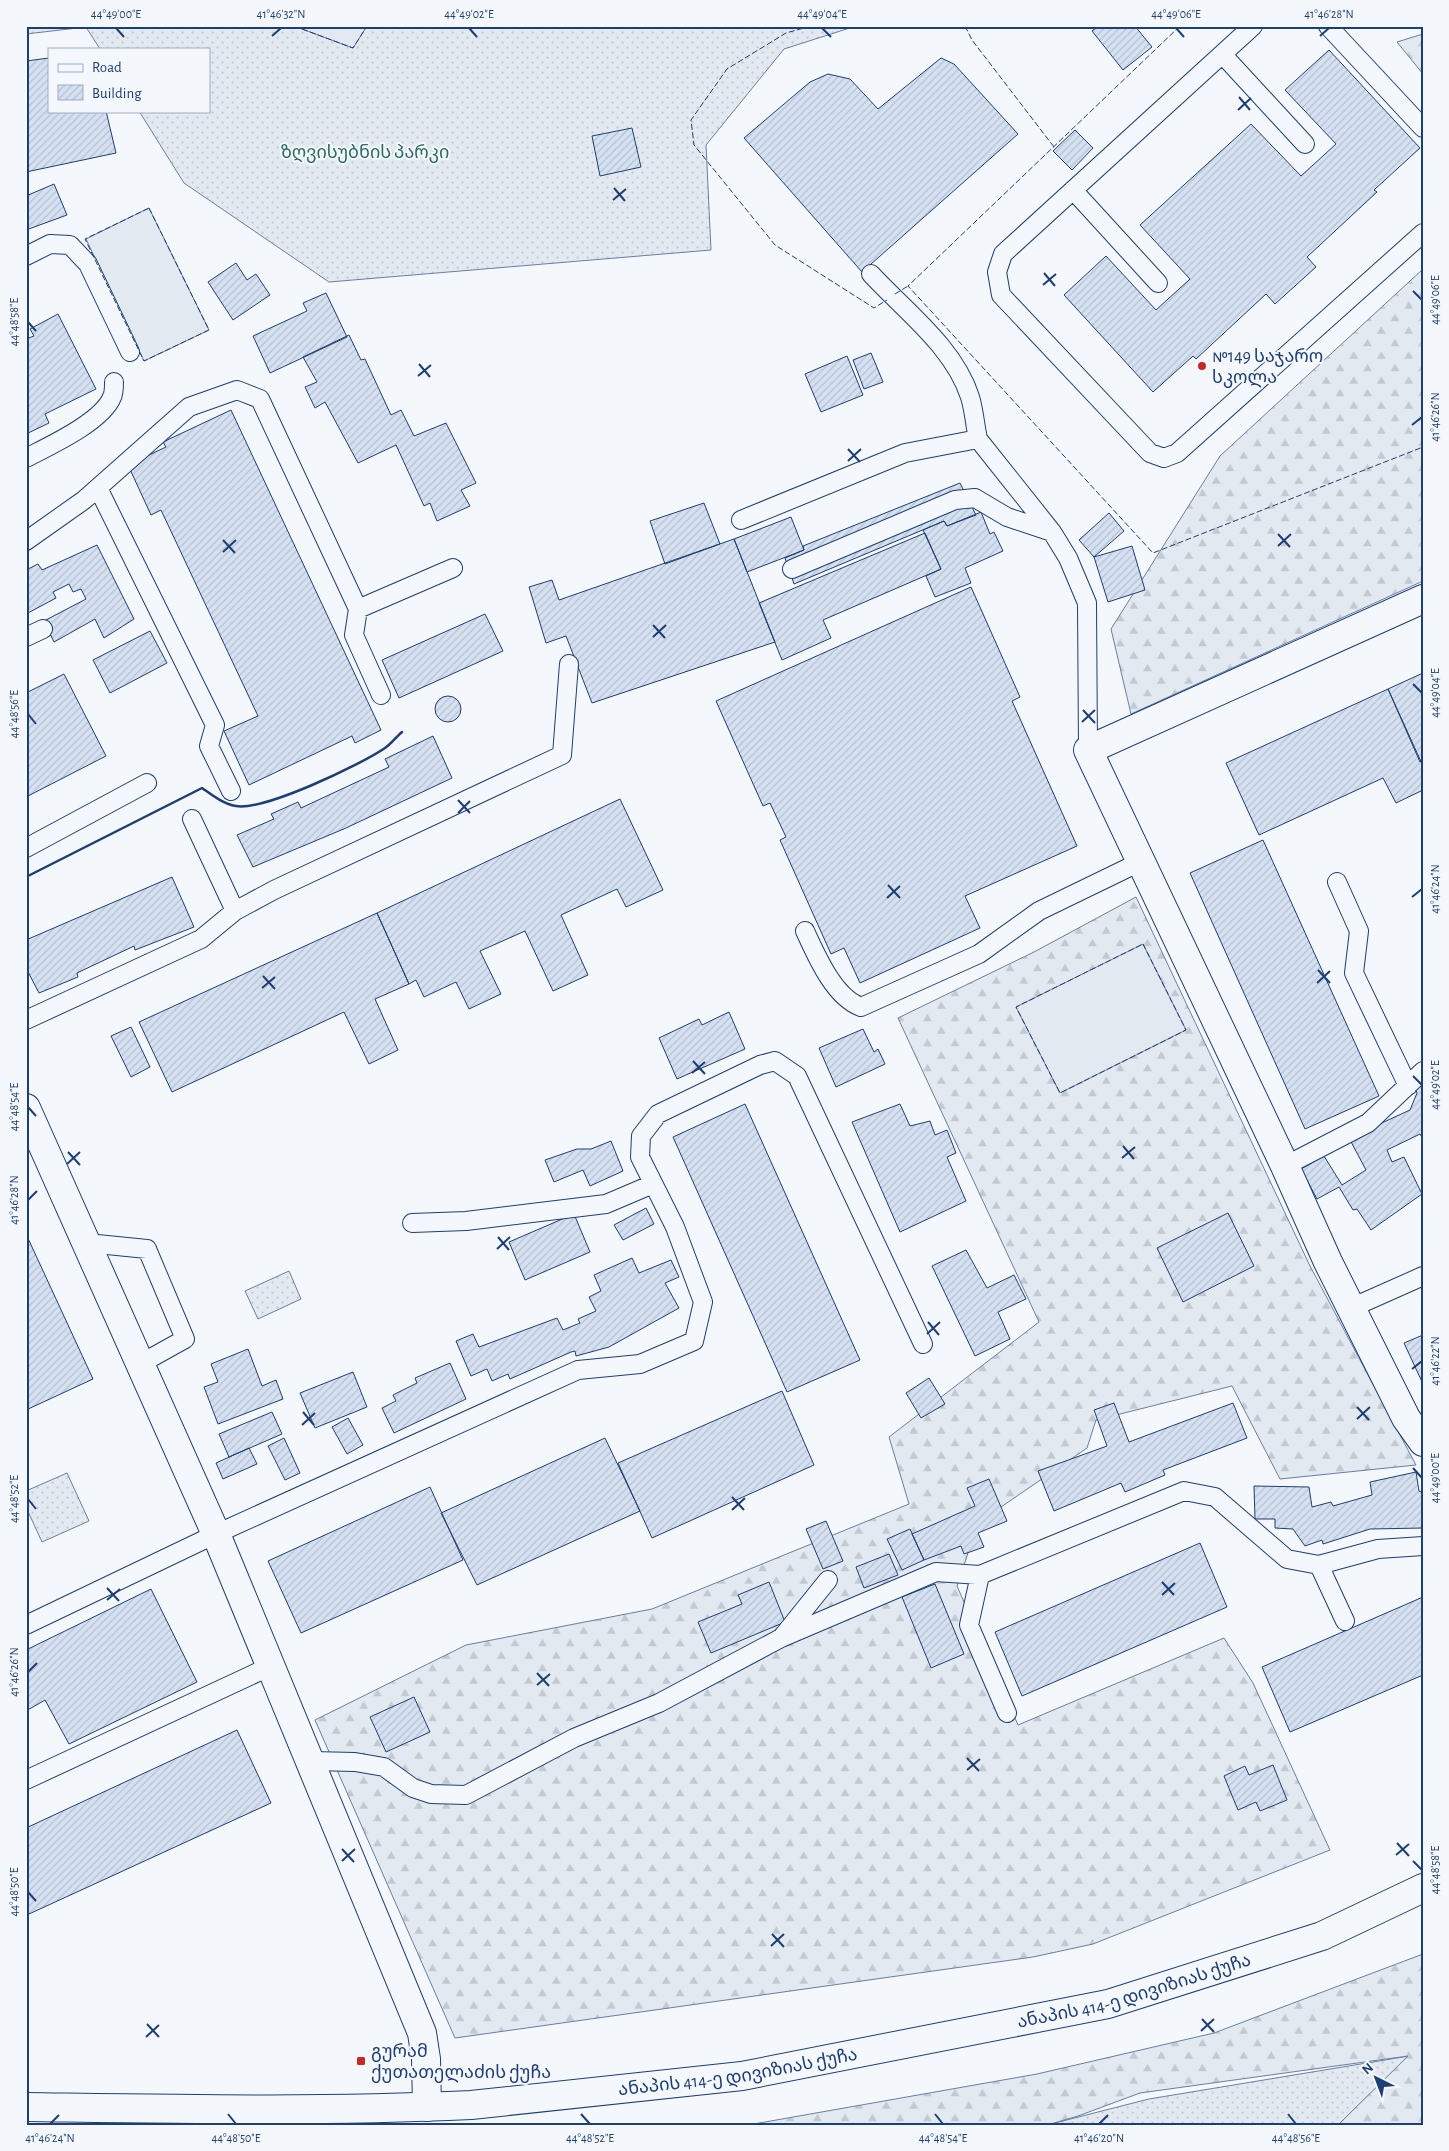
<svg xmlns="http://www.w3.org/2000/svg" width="1449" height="2151" font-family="'Alegreya Sans','Noto Sans Georgian',sans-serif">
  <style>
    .grass { fill: url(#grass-dots); stroke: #687fa3 }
    .forest { fill: url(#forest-firs); stroke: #687fa3 }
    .garden { fill: #e3e9f0; stroke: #687fa3 }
    .building { fill: url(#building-hatch); stroke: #1d3f73 }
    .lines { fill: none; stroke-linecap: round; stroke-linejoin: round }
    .lane-casing { stroke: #1d3f73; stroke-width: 20 }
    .street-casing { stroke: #1d3f73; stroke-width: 30 }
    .secondary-casing { stroke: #1d3f73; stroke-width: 30 }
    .lane { stroke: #f4f7fb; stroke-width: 18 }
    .street { stroke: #f4f7fb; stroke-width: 28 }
    .secondary { stroke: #f4f7fb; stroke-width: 28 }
    .fence { stroke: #1d3f73; stroke-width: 1; stroke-dasharray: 6 2.5; stroke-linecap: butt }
    .wall { stroke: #1d3f73; stroke-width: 2.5 }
    .ticks { fill: none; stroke: #1d3f73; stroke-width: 2 }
    .poi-dot { fill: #c62828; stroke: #f4f7fb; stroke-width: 2 }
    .labels { text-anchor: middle; stroke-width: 4; stroke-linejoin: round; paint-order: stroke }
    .park-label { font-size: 18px; fill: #2c6c60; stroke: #f4f7fb }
    .poi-label { font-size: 18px; fill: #1d3f73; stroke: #f4f7fb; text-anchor: start }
    .street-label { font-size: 18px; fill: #1d3f73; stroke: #f4f7fb }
    .neatline { fill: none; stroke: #1d3f73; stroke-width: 2 }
    .ticks-label { font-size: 12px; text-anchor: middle; fill: #1d3f73 }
  </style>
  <defs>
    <pattern id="grass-dots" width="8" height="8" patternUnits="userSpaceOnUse" patternTransform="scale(1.25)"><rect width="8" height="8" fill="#e3e9f0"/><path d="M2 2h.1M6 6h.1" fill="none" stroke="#c2c9d1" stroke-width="1.8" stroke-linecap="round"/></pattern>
    <pattern id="forest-firs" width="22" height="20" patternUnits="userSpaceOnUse" patternTransform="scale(1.25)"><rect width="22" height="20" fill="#e3e9f0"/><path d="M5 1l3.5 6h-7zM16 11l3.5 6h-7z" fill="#c2c9d1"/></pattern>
    <pattern id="building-hatch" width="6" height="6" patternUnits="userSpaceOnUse" patternTransform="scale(1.25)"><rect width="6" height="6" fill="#d5e0f0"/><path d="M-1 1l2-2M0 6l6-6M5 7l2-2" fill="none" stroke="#b6c1d1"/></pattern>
  </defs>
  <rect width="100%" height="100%" fill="#f4f7fb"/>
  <path class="grass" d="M26,26H856L784,49L706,145L711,250L329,282L184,183L139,111H209V49H100L86,27L26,34Z
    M289,1271L301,1299L258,1319L245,1291Z
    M67,1473L89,1521L42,1542L26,1507V1491Z
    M1409,2056L1338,2125H1047L1149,2099Z"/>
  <path class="forest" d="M1423,34V74L1397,42Z
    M1423,269V581L1131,714L1111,629L1220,456Z
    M1136,897L1310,1266L1416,1465L1280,1479L1232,1386L1096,1420L1087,1448L969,1529L973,1538L957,1586L1018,1725L1224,1638L1253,1683L1330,1850L1093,1944L1033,1957L455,2038L315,1720L466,1645L652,1609L909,1504L889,1437L1039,1322L898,1018L1034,952Z
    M1423,1954V2125H1338L1408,2056L1140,2093L1078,2116L1047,2125H748L1037,2074L1214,2033Z"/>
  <path class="garden" d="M294,26H367L353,48Z
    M149,208L209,330L144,361L86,239Z
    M1143,944L1186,1030L1060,1093L1016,1007Z"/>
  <path class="building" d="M1098,26H1135L1152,47L1123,70L1092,31Z
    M1329,50L1420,148L1374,190L1377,192L1307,257L1316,267L1275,304L1266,294L1196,359L1193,356L1153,392L1064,295L1106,256L1156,310L1190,279L1140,225L1251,124L1301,176L1336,144L1285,90Z
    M49,58V111H106L116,153L26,172V61Z
    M941,58L954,64L1018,134L862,272L744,138L810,82L828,74L850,79L878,109Z
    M632,128L641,167L600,176L592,136Z
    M1075,130L1093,148L1072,170L1053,151Z
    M54,184L67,215L26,230V196Z
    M236,263L247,280L256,274L270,295L233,320L208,282Z
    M326,293L347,337L270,373L253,336L307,311L303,303Z
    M58,314L96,389L45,414L49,423L26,434V339L34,336L30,329Z
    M349,335L361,360L365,359L391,415L401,410L414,436L446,423L476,483L461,490L470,506L437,521L430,503L424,506L396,445L358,463L325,402L315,408L305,387L317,382L303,357Z
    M871,353L883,382L864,389L853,360Z
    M847,356L863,395L821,412L805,374Z
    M231,410L381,730L355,743L352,736L249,785L224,731L258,716L161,510L151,515L128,465L166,447L163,442Z
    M960,483L976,515L947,526L944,521L794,584L785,558L804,550L803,546Z
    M704,503L720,544L665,564L650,521Z
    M981,512L990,534L994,532L1003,551L965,568L971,583L935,597L926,576L941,569L923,530L944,521L947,526Z
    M1109,513L1124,531L1094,557L1079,540Z
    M791,517L804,550L747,572L734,539Z
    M925,533L941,569L823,620L831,638L782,660L759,603Z
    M734,539L775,642L592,703L566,636L546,643L529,587L552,580L559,600Z
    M97,545L134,619L104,638L95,619L54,642L44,621L86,599L81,589L73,592L69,584L53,592L56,598L26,614V570L38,564L42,570Z
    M1132,546L1145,590L1108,602L1094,557Z
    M971,587L1020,697L1012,701L1077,846L965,896L980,928L860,983L844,948L831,954L780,840L786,837L770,803L763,806L716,701Z
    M485,614L503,651L399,698L382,660Z
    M150,631L167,663L110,693L93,660Z
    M1423,673V760L1420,762L1388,689Z
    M64,674L106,756L26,797V693Z
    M1388,689L1423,766V790L1396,803L1383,778L1259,835L1226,763Z
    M435 709a13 13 0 1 1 26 0a13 13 0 1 1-26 0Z
    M433,736L452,778L346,828L253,867L237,835L274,819L271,814L298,802L301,808L389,767L385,759Z
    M620,799L663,890L626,907L617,889L561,915L588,975L553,991L525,931L480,951L501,994L469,1009L456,982L424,997L416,980L409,984L377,913Z
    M1263,840L1379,1096L1305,1129L1190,873Z
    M172,877L194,927L135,950L134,946L77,973L78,977L39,993L26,968V940Z
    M377,913L409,984L375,999L398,1050L369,1064L344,1012L172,1092L139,1022Z
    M729,1012L745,1049L677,1079L659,1038L699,1019L702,1025Z
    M131,1027L150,1067L131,1077L111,1036Z
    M863,1029L874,1052L878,1049L885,1064L836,1087L819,1048Z
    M1423,1083V1139L1420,1134L1387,1150L1392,1162L1404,1157L1422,1194L1371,1230L1357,1209L1353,1210L1339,1187L1317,1199L1301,1169L1324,1156L1342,1185L1366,1170L1349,1138L1410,1110L1417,1093L1415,1088Z
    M745,1104L860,1360L787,1392L673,1137Z
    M900,1104L910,1126L930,1121L935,1135L947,1130L956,1153L947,1157L966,1201L900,1232L852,1122Z
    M611,1141L623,1171L590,1186L583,1170L554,1182L545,1160L577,1149H591Z
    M646,1208L654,1224L623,1240L614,1225Z
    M1228,1213L1254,1266L1183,1302L1157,1248Z
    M574,1214L590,1252L525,1280L509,1242Z
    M26,1234L93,1379L26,1410Z
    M966,1250L987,1288L1014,1275L1026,1299L998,1312L1010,1339L975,1356L932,1266Z
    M632,1258L639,1273L671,1260L679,1277L665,1283L679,1308L609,1347L576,1356L575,1351L571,1352L510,1379L508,1374L492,1381L487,1369L471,1376L456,1341L473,1334L479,1347L557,1318L563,1330L580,1323L578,1319L596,1311L589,1297L601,1291L594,1275Z
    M1423,1335V1384L1404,1343Z
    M248,1349L262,1386L276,1380L283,1399L218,1424L204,1387L218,1382L211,1364Z
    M450,1363L466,1399L394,1433L382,1408L396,1401L393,1395L417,1383L415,1378Z
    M353,1372L367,1407L315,1428L300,1393Z
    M929,1378L945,1404L921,1418L906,1393Z
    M782,1391L814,1465L652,1538L618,1463Z
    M1114,1403L1129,1442L1233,1403L1247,1438L1163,1470L1165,1475L1125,1492L1121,1483L1054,1511L1038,1471L1107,1446L1094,1410Z
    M272,1412L282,1434L229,1457L219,1434Z
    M348,1418L363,1445L347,1454L332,1427Z
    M284,1438L300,1473L285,1480L268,1446Z
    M605,1438L640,1511L477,1585L441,1513Z
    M249,1448L257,1464L223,1479L216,1463Z
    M1416,1472L1419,1491L1423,1493V1528L1370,1529L1323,1544L1322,1540L1305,1546L1293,1529L1275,1528V1519H1255L1254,1486L1309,1487L1312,1507L1331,1502L1333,1506L1372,1495L1370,1482Z
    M989,1479L1007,1521L978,1533L984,1547L964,1554L961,1546L924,1560L912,1534L975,1506L967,1488Z
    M430,1487L463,1560L301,1633L268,1561Z
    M826,1521L843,1561L823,1569L806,1529Z
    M910,1529L924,1560L902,1570L887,1539Z
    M1200,1543L1227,1607L1022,1696L995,1632Z
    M889,1554L898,1575L864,1588L856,1567Z
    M769,1582L785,1622L711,1653L698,1622L742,1604L738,1595Z
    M935,1584L964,1654L931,1668L902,1597Z
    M151,1589L197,1682L69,1744L45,1700L26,1711V1650Z
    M1423,1597V1675L1290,1732L1262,1667Z
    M414,1697L430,1732L386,1752L370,1717Z
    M237,1730L271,1803L29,1914L26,1907V1828Z
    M1273,1765L1287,1800L1260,1811L1256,1802L1238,1810L1224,1776L1245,1766L1249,1775Z"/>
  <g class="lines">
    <defs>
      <path id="lane" d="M1253,26L1003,254L997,272L1001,295L1150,453L1164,458L1177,453L1423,233
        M1328,26L1423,128
        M1223,55L1305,144
        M1073,190L1158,283
        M26,256L50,244L70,245L88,264L130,352
        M871,274C905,311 954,347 970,397C974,410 975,425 978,439
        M26,458C49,446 102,422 112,397C114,393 114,387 114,382
        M98,488L215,725L209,746L231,791
        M741,520L905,453L978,439L1052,532L1068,558L1087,603L1088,750
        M26,541L84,500L189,407L237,390L260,399L358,609L354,635L381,695
        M792,569L955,500L975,498L1007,517L1052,532
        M358,609L453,568
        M26,637L43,629
        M192,819L235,911
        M26,848L147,783
        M1337,882L1359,931L1354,973L1408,1086
        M805,931C817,957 834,997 861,1007L979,954L1039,911L1140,862
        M26,1020L201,939L235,911L274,890L562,755L569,664
        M1285,1166L1368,1123L1423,1071
        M412,1223L466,1221L606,1204L653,1184
        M87,1243L147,1249L185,1339L140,1364
        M1351,1308L1423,1276
        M1319,1565L1345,1621
        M980,1575L969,1625L1007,1713
        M26,1625L216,1534L578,1370L640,1364L694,1341L703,1302L675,1227L640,1157L641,1136L658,1114L760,1065L775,1061L797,1076L923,1344
        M783,1636L828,1580
        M311,1761L355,1762L384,1767L413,1788L431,1794L466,1795L574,1738L659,1703L781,1638L936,1572L980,1575L1184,1491L1215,1497L1287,1559L1319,1565L1378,1549L1423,1546
        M26,1780L271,1666"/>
      <path id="street" d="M1423,599L1088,750L1285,1166L1328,1262L1406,1418L1423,1442
        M26,1108L216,1534L422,2033L426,2059L427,2107"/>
      <g id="secondary">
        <path id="s1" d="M26,2107C174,2109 322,2112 471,2105L742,2076L1108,2004L1322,1936L1423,1888"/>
      </g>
    </defs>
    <use href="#lane" class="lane-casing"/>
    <use href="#street" class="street-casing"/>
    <use href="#secondary" class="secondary-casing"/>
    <use href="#lane" class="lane"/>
    <use href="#street" class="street"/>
    <use href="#secondary" class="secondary"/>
    <path class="fence" d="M294,26L353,48L367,26
      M811,26L786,33L727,69L691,120L694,145L775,245L874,308L887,300
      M965,26L972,40L1054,147
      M1180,26L908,286L1153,553L1423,447
      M149,208L209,330L144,361L85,239Z
      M895,294L908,286
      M1143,944L1186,1030L1060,1093L1016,1007Z"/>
    <path class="wall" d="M26,877L202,788C212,795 223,804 236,806C264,811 360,765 385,748C391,744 396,737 402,732"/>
  </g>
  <path class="ticks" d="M116,28L124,37M469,28L477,37M822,28L831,37M1176,28L1184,37M272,36L281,28M1320,36L1329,28M1239,97L1250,110M1238,110L1251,98M614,188L625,201M613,200L626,189M1044,273L1055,286M1043,285L1056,274M1413,291L1422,300M28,322L36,331M419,364L430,377M418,376L431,365M1412,425L1422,417M848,449L860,462M848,461L861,449M1278,534L1290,547M223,540L235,553M1278,546L1291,534M223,552L236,540M653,625L665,638M653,637L666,625M1413,684L1422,693M1083,710L1095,723M28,714L36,724M1082,722L1095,710M458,800L470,813M458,813L470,801M888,885L900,898M1412,897L1422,889M887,898L900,886M1318,970L1330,983M263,976L275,989M1317,983L1330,971M262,988L275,977M693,1061L705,1074M692,1073L705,1062M1413,1076L1422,1085M28,1107L36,1116M1123,1146L1134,1159M68,1152L80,1165M1122,1158L1135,1147M67,1164L80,1152M28,1200L37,1191M498,1237L509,1250M497,1249L510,1237M928,1322L939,1335M927,1334L940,1322M1412,1369L1422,1361M1357,1407L1369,1420M303,1412L314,1425M1357,1419L1370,1407M302,1425L315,1413M1413,1468L1422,1478M732,1497L744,1510M28,1499L36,1509M732,1510L745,1498M1162,1582L1174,1595M107,1588L119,1601M1162,1595L1175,1583M107,1600L120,1589M28,1672L37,1663M537,1673L549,1686M537,1685L550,1674M967,1758L979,1771M967,1770L980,1759M1397,1843L1409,1856M342,1849L354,1862M1396,1855L1409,1844M342,1861L355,1849M1413,1861L1422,1870M28,1892L36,1901M772,1934L784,1947M771,1946L784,1934M1202,2019L1214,2032M147,2024L159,2037M1201,2031L1214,2019M146,2037L159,2025M228,2114L236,2124M581,2114L590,2124M935,2114L943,2124M1288,2114L1296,2124M50,2124L59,2115M1099,2124L1108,2115"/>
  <g class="poi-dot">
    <circle cx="1202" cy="366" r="5"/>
    <rect x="356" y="2056" width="10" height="10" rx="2.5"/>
  </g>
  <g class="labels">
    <g class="park-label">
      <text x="365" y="158">ზღვისუბნის პარკი</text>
    </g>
    <g class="poi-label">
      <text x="1212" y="362">№149 საჯარო<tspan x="1212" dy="21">სკოლა</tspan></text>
      <text x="371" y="2057">გურამ<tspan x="371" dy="21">ქუთათელაძის ქუჩა</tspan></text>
    </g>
    <g class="street-label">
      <text dy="6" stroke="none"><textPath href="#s1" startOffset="1119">ანაპის 414-ე დივიზიას ქუჩა</textPath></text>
      <text dy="6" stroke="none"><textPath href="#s1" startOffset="714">ანაპის 414-ე დივიზიას ქუჩა</textPath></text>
    </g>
  </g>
  <rect width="1449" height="2151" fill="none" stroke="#f4f7fb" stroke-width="55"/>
  <rect x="48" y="48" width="162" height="65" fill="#f4f7fb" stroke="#9eadc5"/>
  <rect x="58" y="64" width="25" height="8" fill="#f4f7fb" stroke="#9eadc5"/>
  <text x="92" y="72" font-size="15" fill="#1d3f73">Road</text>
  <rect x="58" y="85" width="25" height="15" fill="url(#building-hatch)" stroke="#9eadc5"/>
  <text x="92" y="98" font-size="15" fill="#1d3f73">Building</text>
  <g transform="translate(1376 2078) rotate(318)" stroke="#f4f7fb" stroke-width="4" paint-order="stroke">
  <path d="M0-4L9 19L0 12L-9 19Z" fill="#1d3f73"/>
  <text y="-8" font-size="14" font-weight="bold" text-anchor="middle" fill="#1d3f73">N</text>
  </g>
  <rect x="28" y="28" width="1394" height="2096" class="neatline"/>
  <g class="ticks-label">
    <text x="116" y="18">44°49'00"E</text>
    <text x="281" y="18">41°46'32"N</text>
    <text x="469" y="18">44°49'02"E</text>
    <text x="822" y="18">44°49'04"E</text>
    <text x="1176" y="18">44°49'06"E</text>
    <text x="1329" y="18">41°46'28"N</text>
    <text transform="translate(1435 300) rotate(-90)" y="4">44°49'06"E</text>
    <text transform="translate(14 322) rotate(-90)" y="4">44°48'58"E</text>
    <text transform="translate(1435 417) rotate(-90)" y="4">41°46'26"N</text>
    <text transform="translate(1435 693) rotate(-90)" y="4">44°49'04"E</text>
    <text transform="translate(14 714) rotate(-90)" y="4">44°48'56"E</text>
    <text transform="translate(1435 889) rotate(-90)" y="4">41°46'24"N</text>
    <text transform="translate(1435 1085) rotate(-90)" y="4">44°49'02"E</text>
    <text transform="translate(14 1107) rotate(-90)" y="4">44°48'54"E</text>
    <text transform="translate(14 1200) rotate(-90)" y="4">41°46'28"N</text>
    <text transform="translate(1435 1361) rotate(-90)" y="4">41°46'22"N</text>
    <text transform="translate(1435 1478) rotate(-90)" y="4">44°49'00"E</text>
    <text transform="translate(14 1499) rotate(-90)" y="4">44°48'52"E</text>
    <text transform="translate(14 1672) rotate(-90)" y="4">41°46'26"N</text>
    <text transform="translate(1435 1870) rotate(-90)" y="4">44°48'58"E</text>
    <text transform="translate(14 1892) rotate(-90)" y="4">44°48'50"E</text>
    <text x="50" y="2142">41°46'24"N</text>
    <text x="236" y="2142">44°48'50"E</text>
    <text x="590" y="2142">44°48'52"E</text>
    <text x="943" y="2142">44°48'54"E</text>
    <text x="1099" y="2142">41°46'20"N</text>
    <text x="1296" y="2142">44°48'56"E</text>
  </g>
</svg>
